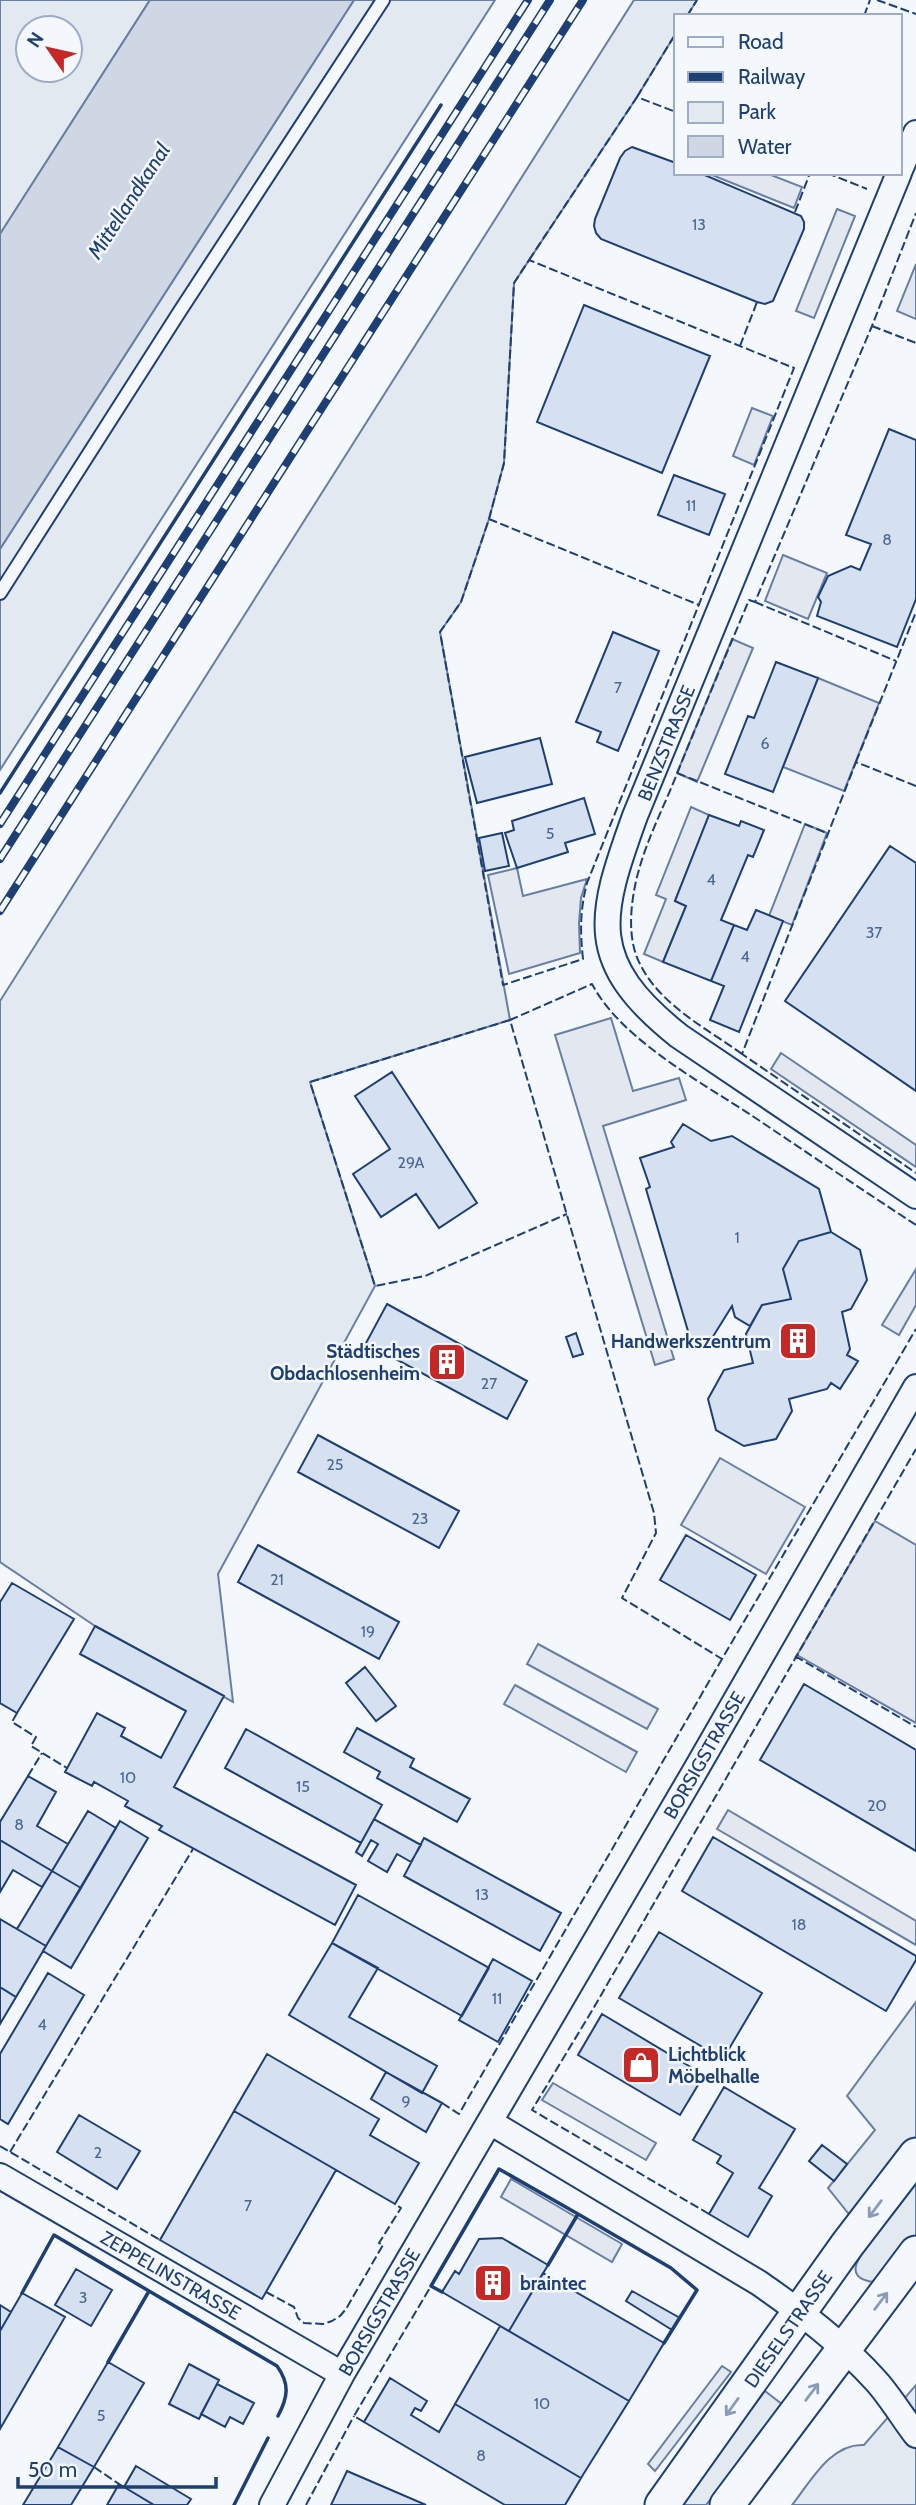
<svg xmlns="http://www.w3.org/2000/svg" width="916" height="2505" font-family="Cabin,sans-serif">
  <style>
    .green { fill: #e3e9f0; stroke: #687fa3; stroke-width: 2; fill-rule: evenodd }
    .parking { fill: #e3e8f0; stroke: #687fa3; stroke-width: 2 }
    .water { fill: #cfd7e4; stroke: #687fa3; stroke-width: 2 }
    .building { fill: #d5e0f0; stroke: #1d3f73; stroke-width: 2 }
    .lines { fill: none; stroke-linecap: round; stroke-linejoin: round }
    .lane-casing { stroke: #1d3f73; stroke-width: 16 }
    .street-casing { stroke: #1d3f73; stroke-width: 28 }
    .secondary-casing { stroke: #1d3f73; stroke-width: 37 }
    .lane { stroke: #f4f7fb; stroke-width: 12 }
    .street { stroke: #f4f7fb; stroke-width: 24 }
    .secondary { stroke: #f4f7fb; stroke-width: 33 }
    .rail-casing { stroke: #1d3f73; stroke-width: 8 }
    .rail { stroke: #f4f7fb; stroke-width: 5; stroke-dasharray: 16; stroke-linecap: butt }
    .fence { stroke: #1d3f73; stroke-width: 2; stroke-dasharray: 9 3.5; stroke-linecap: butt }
    .wall { stroke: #1d3f73; stroke-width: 3.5 }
    .oneway { stroke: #889bb7 }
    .labels { text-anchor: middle; stroke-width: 5; stroke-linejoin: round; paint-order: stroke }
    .number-label { font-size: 16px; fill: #4b6792 }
    .street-label { font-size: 19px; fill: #1d3f73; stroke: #f4f7fb }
    .poi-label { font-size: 19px; font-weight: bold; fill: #1d3f73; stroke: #f4f7fb; text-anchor: end }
    .water-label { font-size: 21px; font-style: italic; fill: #1d3f73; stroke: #f4f7fb }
  </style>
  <rect width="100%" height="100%" fill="#f4f7fb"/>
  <path class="green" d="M0,0H150L0,234ZM28,28H70V70H28Z
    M354,0H495L0,770V549Z
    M634,0H697L687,16H676V33L637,97L514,283L504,463L489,519L461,602L440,632L510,1020L310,1082L375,1286L218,1574L233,1702L95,1626L0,1562V1001Z
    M916,2002V2262L873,2282C837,2277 866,2249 877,2234L848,2213L828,2188L875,2130L847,2096Z
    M722,2366L731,2372L655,2471L648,2464Z
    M916,2385V2505H792C811,2481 831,2443 864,2445Z
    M765,2391L783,2405L706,2505H678Z"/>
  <path class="parking" d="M713,173H766L802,187L794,208L712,175Z
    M837,209L855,216L814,318L796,311Z
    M916,264V319L897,311Z
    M752,408L773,416L754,465L733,456Z
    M783,555L827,573L808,619L765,601Z
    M732,639L753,648L697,782L677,773Z
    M818,678L879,703L844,791L783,767Z
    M691,807L709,815L675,901L686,906L663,962L644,954L666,899L656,895Z
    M805,824L827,833L792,925L769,916Z
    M517,868L523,896L587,879L581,898L579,923L580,953L509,974L488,875Z
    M611,1018L633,1091L679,1078L686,1100L603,1126L674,1359L655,1365L555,1035Z
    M781,1053L916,1145V1167L771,1069Z
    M916,1269V1305L899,1335L882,1325Z
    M720,1458L805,1507L766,1574L681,1525Z
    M875,1521L916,1545V1723L797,1655Z
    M538,1644L658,1709L647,1729L527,1664Z
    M515,1685L637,1752L626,1772L504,1704Z
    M728,1810L916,1921V1945L717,1829Z
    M553,2083L656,2143L646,2160L542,2100Z
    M511,2179L622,2244L612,2262L501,2197Z"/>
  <path class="water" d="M150,0H354L0,549V234Z"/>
  <path class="building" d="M632,147L676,163V173H700L801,216L804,222V229L773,301L765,304L757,302L601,239L596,233L594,226L595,219L620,158L625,151Z
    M584,305L710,356L662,473L537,422Z
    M889,429L916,440V599L897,647L817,616L821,602L818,597L828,576L851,566L860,570L871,544L846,535Z
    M674,475L725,494L709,535L658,515Z
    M613,632L659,651L618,751L597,742L601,732L576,722Z
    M776,662L818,678L773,792L725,774L748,716L754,718Z
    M540,738L552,784L477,803L465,757Z
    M584,798L595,834L565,843L568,852L517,868L505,833L514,830L512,821Z
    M709,815L739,826L741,821L764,830L753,857L748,855L721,920L734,925L711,981L663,962L686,906L675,901Z
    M502,833L509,866L485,871L479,838Z
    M890,846L916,863V1091L785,1001Z
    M756,910L783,921L739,1032L710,1020L724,986L711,981L734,925L747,930Z
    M392,1072L477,1203L439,1228L416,1194L381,1217L353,1174L390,1149L355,1096Z
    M683,1124L711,1141L732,1136L819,1189L831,1232L799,1241L783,1269L791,1299L762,1305L750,1326L735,1317L732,1306L709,1343L693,1348L646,1189L650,1187L640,1158L674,1147L671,1142Z
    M831,1232L860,1250L867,1280L851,1309L842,1312L850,1349L847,1355L858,1361L840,1389L831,1383L827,1389L789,1399L792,1411L776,1439L744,1446L716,1430L708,1399L724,1370L753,1363L746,1334L762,1305L791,1299L783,1269L799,1241Z
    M387,1304L527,1381L507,1419L366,1343Z
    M576,1333L583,1354L573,1357L566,1337Z
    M318,1435L459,1511L439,1548L298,1472Z
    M686,1535L756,1575L730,1620L660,1580Z
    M258,1545L399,1622L379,1659L238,1582Z
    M12,1583L74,1619L17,1713L0,1703V1602Z
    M95,1626L224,1696L174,1787L356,1885L335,1925L159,1830L162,1826L125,1806L128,1801L94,1782L92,1786L65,1772L97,1713L125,1728L121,1736L161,1758L186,1711L80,1654Z
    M365,1667L396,1706L376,1721L346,1683Z
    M804,1684L916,1750V1851L760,1760Z
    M357,1728L414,1759L410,1767L470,1799L457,1822L377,1778L380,1772L344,1752Z
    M246,1729L382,1805L361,1843L225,1768Z
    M28,1776L56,1792L37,1826L68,1844L52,1871L0,1840V1822Z
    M88,1811L116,1828L81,1888L52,1871Z
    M374,1819L421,1845L411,1862L397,1854L387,1872L368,1861L378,1844L371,1840L362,1856L356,1852Z
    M120,1821L148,1838L71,1968L43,1951Z
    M713,1837L916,1956V1960L886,2011L682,1891Z
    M424,1838L561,1913L540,1951L404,1876Z
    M0,1840L52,1871L42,1887L13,1870L0,1892Z
    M52,1871L81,1888L46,1946L17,1929Z
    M358,1895L489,1968L462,2016L332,1943Z
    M0,1919L46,1946L16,1997L0,1987Z
    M659,1932L762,1993L723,2059L619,1998Z
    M332,1943L378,1968L349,2017L437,2066L422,2093L289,2015Z
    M493,1959L532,1981L498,2042L459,2020Z
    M48,1973L84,1995L8,2124L0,2119V2054Z
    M0,1987L16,1997L0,2024Z
    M602,2014L704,2075L680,2115L578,2055Z
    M267,2054L379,2119L370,2135L419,2163L395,2204L234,2111Z
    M386,2072L442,2103L426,2132L371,2099Z
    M724,2087L795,2129L759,2188L772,2196L748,2237L709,2214L733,2173L717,2163L721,2156L693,2140Z
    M234,2111L336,2170L262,2299L160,2240Z
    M79,2115L140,2151L117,2189L57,2152Z
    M822,2145L847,2164L834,2181L809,2161Z
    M502,2238L548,2265L509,2331L442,2292L455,2271L459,2274L479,2239Z
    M76,2269L112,2290L91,2326L55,2305Z
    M543,2273L664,2343L629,2401L509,2331Z
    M632,2291L680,2318L672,2330L626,2301Z
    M22,2293L65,2317L0,2429V2331Z
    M0,2305L11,2312L0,2331Z
    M500,2326L629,2401L581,2478L455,2404Z
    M108,2362L144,2383L94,2467L58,2447Z
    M189,2364L219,2380L199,2419L169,2404Z
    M390,2378L427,2401L421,2411L415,2408L411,2415L439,2432L455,2404L581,2478L565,2505H505L364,2422Z
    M217,2384L254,2403L243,2424L230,2417L225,2427L201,2414Z
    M58,2447L94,2467L71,2505H23Z
    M136,2466L191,2499L187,2505H154L124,2487Z
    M347,2471L426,2505H331Z
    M119,2484L154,2505H107Z"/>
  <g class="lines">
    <defs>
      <path id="lane" d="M0,593L180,311L383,0"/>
      <path id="street" d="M900,170L916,133
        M899,173L635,816C598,918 586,962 679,1036L916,1196
        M490,2122L759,2283C802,2313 842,2343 877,2382C891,2398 903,2418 916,2435
        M0,2176L342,2374
        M272,2505L342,2374L695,1771L916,1387"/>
      <path id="secondary" d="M662,2505L847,2245L916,2155
        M727,2505L916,2253"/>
    </defs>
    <use href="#lane" class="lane-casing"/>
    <use href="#street" class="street-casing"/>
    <use href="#secondary" class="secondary-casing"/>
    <use href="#lane" class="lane"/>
    <use href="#street" class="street"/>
    <use href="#secondary" class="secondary"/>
    <defs>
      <path id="rail" d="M0,824L528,0
        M0,859L550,0
        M0,911L583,0"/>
    </defs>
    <use href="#rail" class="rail-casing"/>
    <use href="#rail" class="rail"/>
    <path class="fence" d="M877,0L916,14
      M687,16L697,0
      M864,16L870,0
      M637,97L676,33
      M827,173L867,189
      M795,212L810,173
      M529,260L637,97L676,112
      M872,326L916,343
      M740,346L757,302
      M489,519L504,463L514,283L529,260L794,368L587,883C580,910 580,931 583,959L503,985L440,632L461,602L489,519L699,605
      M755,602L896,661
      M856,762L916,612
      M677,773L827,833
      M916,786L856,762L742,1054L916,1173
      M510,1020L310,1082L375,1286L425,1276L567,1214
      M742,1054C706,1028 660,1005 640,964C628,941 630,911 635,886C642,851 658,819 672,786C697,724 723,662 749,600L755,602L872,326L916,213
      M916,1225C861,1189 806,1152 751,1115C699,1081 621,1039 592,984L510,1020L654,1513L656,1533L622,1598L722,1659L916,1329
      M795,1656L916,1727
      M17,1713L12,1722L36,1737L31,1746L67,1768
      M28,1776L42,1753
      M442,2103L459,2114L722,1659
      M0,2146L160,2240
      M10,2152L193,1849
      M709,2214L532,2110L593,2009L916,1449
      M266,2292L294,2307L298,2318L304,2323L323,2324L332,2321L340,2316L346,2309L383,2245L379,2243L401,2208L395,2204
      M364,2422L354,2416L431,2286
      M94,2467L119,2484
      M306,2505L354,2416"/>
    <path class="wall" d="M0,793L441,105
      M578,2214L671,2268L697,2290L664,2343
      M442,2292L431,2286L499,2169L578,2214L548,2265
      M22,2293L54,2235L149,2291
      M108,2362L149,2291L277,2366C290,2384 288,2397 278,2416
      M234,2505L268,2438"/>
  </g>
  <defs><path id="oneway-shaft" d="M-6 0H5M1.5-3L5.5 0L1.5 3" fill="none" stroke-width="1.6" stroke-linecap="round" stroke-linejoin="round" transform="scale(1.75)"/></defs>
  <g class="oneway">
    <use href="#oneway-shaft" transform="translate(875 2209) rotate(127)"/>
    <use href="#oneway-shaft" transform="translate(881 2301) rotate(-53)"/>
    <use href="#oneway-shaft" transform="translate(812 2392) rotate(-53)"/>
    <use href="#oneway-shaft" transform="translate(732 2407) rotate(126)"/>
  </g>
  <defs>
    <symbol id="building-square" viewBox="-11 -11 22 22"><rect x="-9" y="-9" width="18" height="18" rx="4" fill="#c62828" stroke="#f4f7fb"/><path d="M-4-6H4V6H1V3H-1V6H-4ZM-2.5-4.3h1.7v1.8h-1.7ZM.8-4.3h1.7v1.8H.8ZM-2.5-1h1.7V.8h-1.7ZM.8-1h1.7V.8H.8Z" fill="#fff"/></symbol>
    <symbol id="shop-square" viewBox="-11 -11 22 22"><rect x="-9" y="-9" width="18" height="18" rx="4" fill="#c62828" stroke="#f4f7fb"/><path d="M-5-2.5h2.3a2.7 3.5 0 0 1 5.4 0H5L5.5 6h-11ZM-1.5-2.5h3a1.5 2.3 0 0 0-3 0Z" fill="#fff"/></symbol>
  </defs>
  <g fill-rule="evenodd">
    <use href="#building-square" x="776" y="1319" width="44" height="44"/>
    <use href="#building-square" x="425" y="1340" width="44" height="44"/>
    <use href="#shop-square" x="619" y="2043" width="44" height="44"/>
    <use href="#building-square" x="471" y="2261" width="44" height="44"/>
  </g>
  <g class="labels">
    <g class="number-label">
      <text x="699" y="230">13</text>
      <text x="691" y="511">11</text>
      <text x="887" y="545">8</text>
      <text x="618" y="693">7</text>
      <text x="765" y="749">6</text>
      <text x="550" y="839">5</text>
      <text x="711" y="885">4</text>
      <text x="874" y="938">37</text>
      <text x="745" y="962">4</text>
      <text x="411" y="1168">29A</text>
      <text x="737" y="1243">1</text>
      <text x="489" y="1389">27</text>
      <text x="335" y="1470">25</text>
      <text x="420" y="1524">23</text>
      <text x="277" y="1585">21</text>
      <text x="368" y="1637">19</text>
      <text x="128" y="1783">10</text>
      <text x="303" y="1792">15</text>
      <text x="877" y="1811">20</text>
      <text x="19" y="1830">8</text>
      <text x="482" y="1900">13</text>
      <text x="799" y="1930">18</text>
      <text x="497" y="2004">11</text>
      <text x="42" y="2030">4</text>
      <text x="406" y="2107">9</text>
      <text x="98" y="2158">2</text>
      <text x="248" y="2211">7</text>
      <text x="83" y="2303">3</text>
      <text x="542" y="2409">10</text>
      <text x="101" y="2421">5</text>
      <text x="481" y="2461">8</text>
    </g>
    <g class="street-label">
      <text transform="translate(666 743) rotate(-68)" y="7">BENZSTRASSE</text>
      <text transform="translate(704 1755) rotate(-60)" y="7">BORSIGSTRASSE</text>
      <text transform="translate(171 2275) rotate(30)" y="7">ZEPPELINSTRASSE</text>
      <text transform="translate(379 2312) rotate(-60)" y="7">BORSIGSTRASSE</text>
      <text transform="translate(788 2329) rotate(-55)" y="7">DIESELSTRASSE</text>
    </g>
    <g class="poi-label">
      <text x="771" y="1348">Handwerkszentrum</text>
      <text x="420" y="1358">Städtisches<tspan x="420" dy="22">Obdachlosenheim</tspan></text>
      <text x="668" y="2061" text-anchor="start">Lichtblick<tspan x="668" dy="22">Möbelhalle</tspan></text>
      <text x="520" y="2290" text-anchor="start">braintec</text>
    </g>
    <g class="water-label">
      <text transform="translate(129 201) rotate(-57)" y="7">Mittellandkanal</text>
    </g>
  </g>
  <rect x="674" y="14" width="228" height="161" fill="#f4f7fb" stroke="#9eadc5" stroke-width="2"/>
  <rect x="688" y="37" width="35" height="10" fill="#f4f7fb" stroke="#9eadc5" stroke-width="2"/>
  <text x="738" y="49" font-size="21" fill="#1d3f73">Road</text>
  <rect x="688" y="72" width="35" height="10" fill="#1d3f73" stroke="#9eadc5" stroke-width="2"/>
  <text x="738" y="84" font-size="21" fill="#1d3f73">Railway</text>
  <rect x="688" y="102" width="35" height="21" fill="#e3e9f0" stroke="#9eadc5" stroke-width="2"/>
  <text x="738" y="119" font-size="21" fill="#1d3f73">Park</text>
  <rect x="688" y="136" width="35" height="21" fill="#cfd7e4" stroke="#9eadc5" stroke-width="2"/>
  <text x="738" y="154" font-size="21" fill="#1d3f73">Water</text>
  <g transform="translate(49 49) rotate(304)"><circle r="33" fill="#f4f7fb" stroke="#9eadc5" stroke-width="2"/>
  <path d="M0-5L12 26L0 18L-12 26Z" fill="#c62828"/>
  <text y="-10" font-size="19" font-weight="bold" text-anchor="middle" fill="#1d3f73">N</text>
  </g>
  <path d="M18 2477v10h198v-10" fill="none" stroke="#1d3f73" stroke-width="3.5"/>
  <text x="28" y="2477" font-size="21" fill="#1d3f73" stroke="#f4f7fb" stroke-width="5" paint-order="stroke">50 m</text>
</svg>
